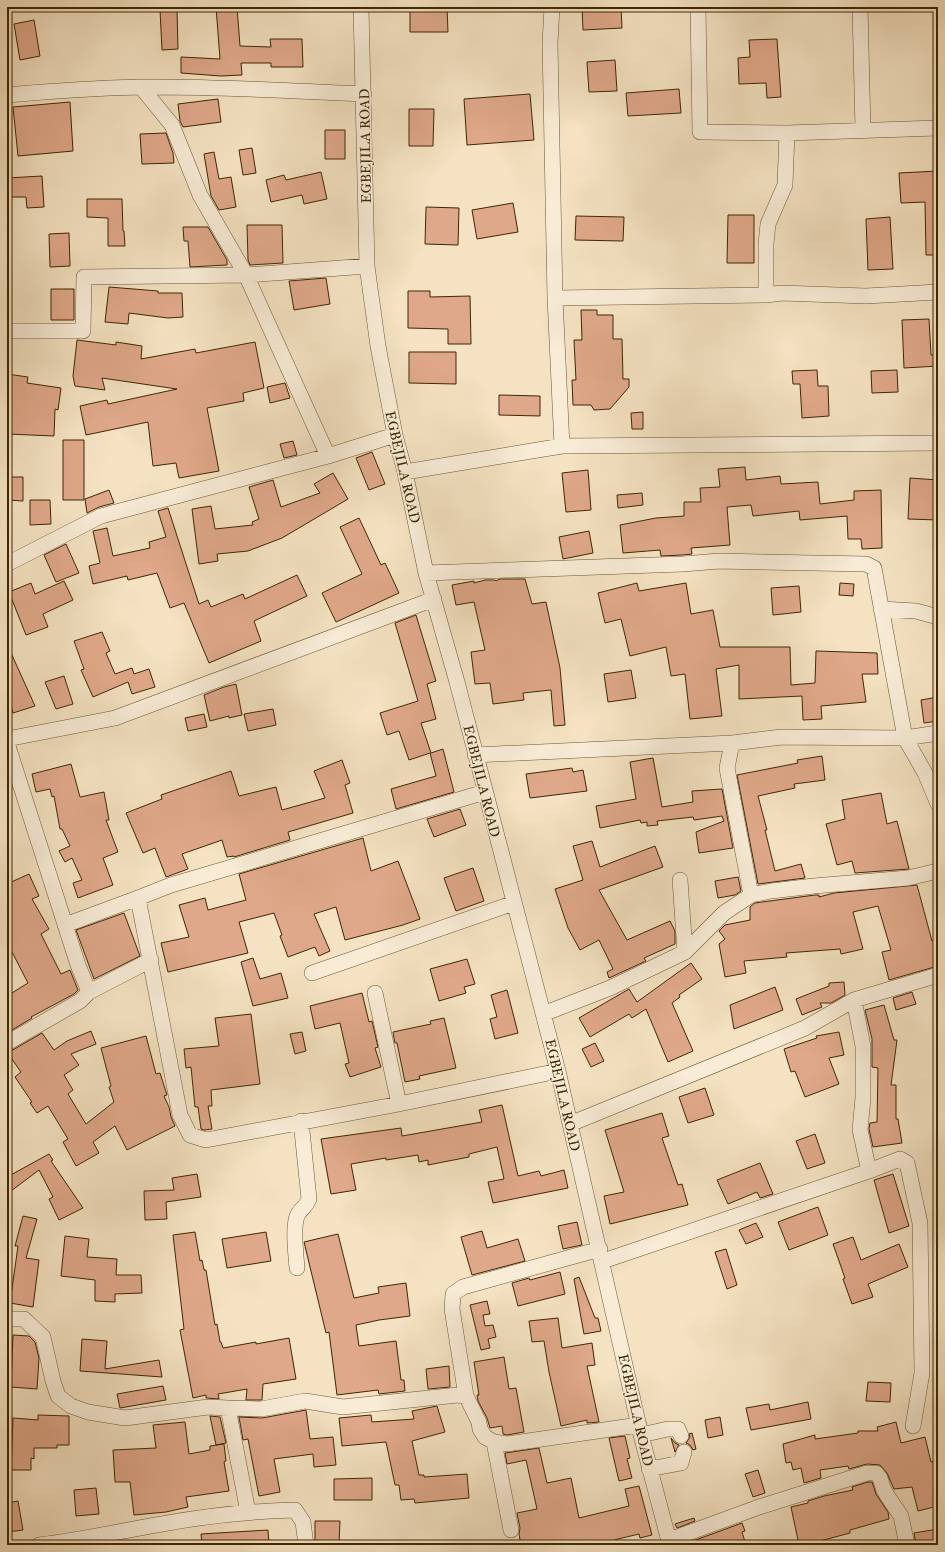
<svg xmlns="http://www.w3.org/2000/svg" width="945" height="1552" font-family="'IM FELL Great Primer',serif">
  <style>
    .building { fill: #dfa88a; stroke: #3e2703 }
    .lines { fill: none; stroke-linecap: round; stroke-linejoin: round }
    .minor-casing { stroke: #6c5633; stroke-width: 16 }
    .minor { stroke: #f8ecd7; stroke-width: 15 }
    .labels { text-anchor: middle; stroke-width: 3; stroke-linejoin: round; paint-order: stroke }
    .street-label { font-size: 14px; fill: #3e2703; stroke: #f8ecd7 }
  </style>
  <rect width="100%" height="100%" fill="#f4e2c2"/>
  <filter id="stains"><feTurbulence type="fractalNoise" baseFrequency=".005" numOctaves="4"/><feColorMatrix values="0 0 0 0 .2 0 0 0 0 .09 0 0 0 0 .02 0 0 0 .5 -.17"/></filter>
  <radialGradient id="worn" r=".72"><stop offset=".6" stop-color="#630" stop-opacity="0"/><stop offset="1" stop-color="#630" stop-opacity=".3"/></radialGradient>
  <path class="building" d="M216,7H237L240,46L271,47L270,39H302L303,67H271V63H241L242,75L221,76L181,73V57L220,59Z
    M410,7H447L448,32H410Z
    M582,7H621L622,28L583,30Z
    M160,10H177L178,49L162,50Z
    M34,20L40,56L20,60L14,24Z
    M777,39L781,97L767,98L766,83L739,84L738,58L750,57L749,40Z
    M615,60L617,91L589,92L587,62Z
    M679,89L681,113L628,116L626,93Z
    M530,94L534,140L467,145L464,99Z
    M218,99L221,122L183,127L180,121L178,104Z
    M70,102L73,151L18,156L13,107Z
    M409,109H434L433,146H409Z
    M325,130H345V159H325Z
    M166,133L173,153L174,163L142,164L140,134Z
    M252,148L256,173L243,175L239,150Z
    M214,152L219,179L231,177L236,207L219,210L211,196L204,154Z
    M938,171V255H926L925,202L901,203L899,173Z
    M321,172L327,199L304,204L302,195L271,202L266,180L284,175L286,180Z
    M42,176L44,207L27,208L26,197H7V178Z
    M87,199H122L123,231H124L125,246H108V218L87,217Z
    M513,203L518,232L477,239L472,210Z
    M426,207L459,208L458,245L425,244Z
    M728,215H754V263H727Z
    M576,216L624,217L623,241L575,240Z
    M890,217L893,269L868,270L866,219Z
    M247,225H282L283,263L250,265L248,260Z
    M183,227H208L227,260V265L190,267L188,241H184Z
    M69,233L70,266L50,267L49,234Z
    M326,278L330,304L294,310L289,281Z
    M109,287L158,291V293H182L183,317L168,318L129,313L128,324L105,322Z
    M51,289H74V320H51Z
    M408,291H430V297L470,296L471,344H448V329L408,328Z
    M581,310H597V315H613V339H622L623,379H629V387L610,409L594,410L591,405H573L572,380H576L574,340H582Z
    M929,319L931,355H938V366L904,368L902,320Z
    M77,340L116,345V342L142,346L141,359L195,349L196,353L255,342L264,388L243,393L244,401L207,408L219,471L179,478L176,463L153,466L148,422L86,435L80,406L107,400L108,404L177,389L102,378L105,390L75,386L73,376Z
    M409,352H456V384L409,383Z
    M817,370L818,386H828L829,416L802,418L800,384H793L792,371Z
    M897,370L898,392L872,393L871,371Z
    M7,374L28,377L27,383L61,388L58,410L55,409L54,436L7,434Z
    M285,383L290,398L270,403L267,387Z
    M499,395L540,396V416L499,415Z
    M643,412V429H632L631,413Z
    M63,440H84V500H63Z
    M293,441L297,455L284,458L280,444Z
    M372,452L385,484L369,490L356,458Z
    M745,467L746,480L780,476L781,484L818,482L820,504L854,500V491L881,490L882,548L862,549L861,539H848L847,516L800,520L799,511L753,516L751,505L727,507L730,545L691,548L692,554L682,555L661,556L660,550L623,553L620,525L656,518L684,516V502H701L700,488L720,487L718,469Z
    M588,470L591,510L566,512L562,473Z
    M333,473L348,499L282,538L248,551L217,554L218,561L199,564L192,509L211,506L215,529L253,525L252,522L259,519L249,487L273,480L281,507L320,493L314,484Z
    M7,477H23V501L7,500Z
    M910,478L938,480V520L908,519Z
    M109,490L114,503L99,507L87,513L85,499Z
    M642,493L643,505L618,508L617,495Z
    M30,500H50L51,524L30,525Z
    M168,508L199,604L208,600L211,607L243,594L245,599L297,575L307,596L254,621L261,641L209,663L184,603L170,608L157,573L128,580L127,576L93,584L89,566L100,563L93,531L107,528L113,556L150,548L149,542L166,537L158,511Z
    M359,518L381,565L385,563L399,593L336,622L322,593L362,574L340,527Z
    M589,531L593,553L563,559L559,537Z
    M66,544L79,573L56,582L44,555Z
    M500,579H525L532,604L546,602L560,668L565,725L554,726L551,690L523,693L524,700L493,704L490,683L475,684L471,652L485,650L474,602L456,605L452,585L474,581V583L485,580H495L496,581Z
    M64,581L73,600L43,614L48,627L26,635L9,592L31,583L35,594Z
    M637,583L639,591L686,583L691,614L713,610L720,647H790L791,685L815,683L816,651L877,653L878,674H862L866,702L821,706L822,719L803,720L802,696L739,699V665L716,669L722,716L690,719L685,674L671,676L666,647L630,656L621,619L605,623L598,593Z
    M840,583L854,584L853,596L839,595Z
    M799,586L801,612L773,615L771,588Z
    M416,615L436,681L427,684L436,719L421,723L431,753L443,749L454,792L396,809L391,789L436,776L430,753L409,760L399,731L387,735L380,713L418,701L395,623Z
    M102,632L110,651L106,653L115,674L132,668L134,674L149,669L155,687L132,694L128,682L93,697L81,670L84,669L74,641Z
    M7,644L35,706L13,713L7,692Z
    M631,670L636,698L608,702L604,674Z
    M64,676L73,704L56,709L45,682Z
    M236,684L242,715L229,718V716L210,721L204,695L224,687Z
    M938,697V721L924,723L921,700Z
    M273,709L276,725L248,731L244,714Z
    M204,714L207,727L188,731L185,718Z
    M822,756L825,780L794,784L795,788L758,796L767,830H765L775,871L801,864L805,878L758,884L737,775L798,763L797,760Z
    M653,758L662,807L693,802L692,791L722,789L733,848L699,853L696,832L724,821L722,816L694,820L693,817L657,821L658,825L647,826V822L641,823L640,820L600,828L596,806L636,799L630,762Z
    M342,760L350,783L345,785L353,813L288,832L290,840L234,857V856L227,857L222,840L182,854L188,869L166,877L155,848L143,853L126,813L162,799L161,795L231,771L239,796L276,787L282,810L325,798L314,771Z
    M71,764L80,797L104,792L109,820H106L118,852L103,858L113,885L78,898L73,883L82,880L72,858L65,862L59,851L70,846L62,829H60L54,796L52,797L50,789L36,792L32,774Z
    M572,768L573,772L583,770L587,791L530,798L526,774Z
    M881,793L887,824L897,821L909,869L855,873L852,861L837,865L826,824L845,819L842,800Z
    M460,809L466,825L434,837L427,819Z
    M363,838L371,871L398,861L420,919L403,925L345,940L336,907L314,914L330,951L319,956L315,947L288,957L280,936L282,935L274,913L239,922L248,953L168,972L161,943L189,937L179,905L205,898L208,910L246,900L239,874Z
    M592,841L600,867L655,846L663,867L599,890L627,940L670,921L675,931V944L644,958L646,961L609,978L607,972L613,969L599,940L580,950L568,928L555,889L583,880L573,846Z
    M473,868L484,901L456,911L444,878Z
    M29,874L39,896L32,899L49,929L41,934L61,974L70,970L78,990L74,994L31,1017L32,1018L7,1033V996L28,983L11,950L7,952V884Z
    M738,877L741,891L735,895L718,898L715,881Z
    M917,885L932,941L938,939V966L889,980L882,952L891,950L878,906L853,912L863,949L841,954L840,949L786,953L787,957L744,961L746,973L725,977L719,944L725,939L719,931L725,925L750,920V907L755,903L815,895H819V897L834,893Z
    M124,913L140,956L94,979L76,930Z
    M253,958L260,979L281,973L288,998L253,1006L241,962Z
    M467,959L475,984L464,987L466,993L439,1001L430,969Z
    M691,963L702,979L679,995L680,997L672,1003L693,1051L668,1062L646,1009L632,1018L629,1014L590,1037L579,1018L629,989L637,1002Z
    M844,982L845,995L831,1003H820L822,1007L802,1015L796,999L829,986V983Z
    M775,987L783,1010L734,1029L730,1005Z
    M507,990L518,1033L495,1039L490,1019L497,1017L491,995Z
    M912,992L916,1004L896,1010L893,998Z
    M362,993L369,1022L372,1021L378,1047L375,1048L381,1067L350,1077L345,1064L349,1063L340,1023L315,1029L310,1006Z
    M884,1005L894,1040H897L891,1085H896V1119H898L902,1143L873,1147L869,1129L870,1123L877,1122L878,1068L872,1067V1039L865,1010Z
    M251,1014L260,1084L211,1090L212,1106H208L212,1129L204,1130L201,1129L198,1107H195L191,1067L186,1068L184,1049L219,1046L215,1018Z
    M444,1018L456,1068L419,1076L420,1079L405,1082L397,1043H395L393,1032L431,1024L430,1021Z
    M91,1031L96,1044L71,1054L79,1065L64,1075L73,1090L68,1094L86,1124L114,1102L109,1087L111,1086L101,1048L146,1036L156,1074L160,1073L167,1095L164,1096L169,1107L171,1117L175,1126L127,1150L115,1126L93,1142L99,1153L76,1166L63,1142L68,1139L48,1106L37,1113L30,1103L32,1102L15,1077L21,1072L7,1052L11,1051L42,1033L54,1050L67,1041Z
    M302,1032L306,1051L295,1054L290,1034Z
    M839,1032L844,1055L829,1058L839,1084L805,1097L795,1071L791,1072L784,1049L817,1038L816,1036Z
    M595,1043L604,1061L591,1067L582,1049Z
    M705,1088L714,1115L688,1123L679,1097Z
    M502,1105L518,1176L539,1171L541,1176L564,1170L568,1188L493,1203L488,1182L504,1179L497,1147L469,1154V1157L428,1165V1160L419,1162L418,1155L386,1160V1158L351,1164L356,1190L331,1194L321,1139L401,1128L402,1136L482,1122L479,1110Z
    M662,1113L669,1136L662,1138L678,1185L682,1184L688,1205L610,1224L604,1196L624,1192L605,1130Z
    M815,1134L825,1163L807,1169L796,1141Z
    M49,1154L53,1160L51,1161L83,1208L59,1220L49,1199L53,1197L39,1170L11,1191L7,1185V1177Z
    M760,1163L773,1194L760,1198L757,1192L728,1204L717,1180Z
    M197,1174L201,1197L166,1202L167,1219L145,1220L144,1191L174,1190L172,1178Z
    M893,1174L909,1226L889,1233L874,1180Z
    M818,1207L828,1235L789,1250L778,1222Z
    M23,1216L37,1219L26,1258L39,1260L33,1307L10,1303L18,1246H15Z
    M577,1222L582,1245L563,1249L558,1226Z
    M756,1223L763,1237L746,1244L739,1230Z
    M482,1231L487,1248L518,1239L525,1261L472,1275L461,1237Z
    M195,1232L200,1261L202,1260L204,1270H206L215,1325L217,1324L220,1342H221L223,1348L256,1342V1344L289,1338L296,1379L263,1384L262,1400H246L247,1389L218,1394L219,1399L206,1398V1395L193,1398L180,1330L184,1329L173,1235Z
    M266,1232L271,1261L227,1268L222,1239Z
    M338,1234L354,1298L379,1293L378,1287L406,1283L410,1316L379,1320L356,1325L359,1346L396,1341L401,1380H404L405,1391L379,1394L378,1390L337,1395L329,1332L326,1333L304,1242Z
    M65,1236L89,1239L87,1257L117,1259L116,1275H141L142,1293L115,1294V1302L95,1301V1280L61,1276Z
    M853,1237L861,1260L899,1244L908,1267L868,1284L873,1297L852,1304L843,1279L845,1278L833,1244Z
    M726,1249L737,1285L727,1289L715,1252Z
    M560,1272L565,1294L518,1306L512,1283L529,1278L530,1280Z
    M579,1277L595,1318H598L601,1331L584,1334L574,1279Z
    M487,1301L490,1314L483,1315L485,1326L493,1325L496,1337L488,1339L490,1348L481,1350L470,1305Z
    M558,1318L562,1348L592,1343L595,1365L587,1366L599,1422L587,1423V1420L561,1426L549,1372L544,1341L532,1342L529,1321Z
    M13,1335L29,1336L35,1342L39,1358L37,1389L11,1387Z
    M82,1339L107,1341L105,1369L159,1360L162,1377L80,1371Z
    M504,1357L509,1389L516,1388L524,1432L507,1435L503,1434L502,1426L490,1428L487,1418L478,1401L477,1395H479L474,1362Z
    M449,1366L450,1387L428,1389L426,1369Z
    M868,1382L891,1383L890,1402L866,1401Z
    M163,1386L166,1400L120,1408L117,1394Z
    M808,1402L811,1419L751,1430L746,1408L769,1404L770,1410Z
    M437,1406L445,1432L412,1441L419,1475H424V1477L467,1474L469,1498L415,1503L414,1499L401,1500L399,1485H395L386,1442L342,1446L339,1418L371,1415L372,1422L414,1419L412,1411Z
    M306,1410L310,1439L333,1437L336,1465L314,1467L313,1454L274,1459L280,1492L259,1496L248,1439L243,1440L239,1417L262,1418Z
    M38,1415L69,1416V1445H57V1448H34V1459L31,1458V1470H11L13,1418L38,1420Z
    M210,1416L220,1417L226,1443L216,1445Z
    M720,1417L723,1435L708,1438L705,1420Z
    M185,1422L189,1454L210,1450V1446L224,1444L226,1461L224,1462L229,1491L186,1497L188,1507L166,1512L134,1515L130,1482H115L113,1450L156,1448L153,1425Z
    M896,1422L901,1443L925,1437L931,1462L938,1460V1506L918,1511L912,1487L894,1489L887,1473L880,1465L867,1464L849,1469L848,1466L820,1470L821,1478L804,1483L801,1468L793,1470L791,1462L786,1463L783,1444L815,1435V1439L858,1433V1431H878L877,1427Z
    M692,1433L696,1449L693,1450L690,1445L686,1443L690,1437L689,1434Z
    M625,1436L630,1458L627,1459L632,1478L619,1481L609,1438Z
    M671,1438L675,1443L679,1445L675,1452Z
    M539,1448L547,1483L571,1478L579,1518L629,1506L625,1489L639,1486L652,1535L640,1538L639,1534L614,1540L615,1545H521L519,1534L520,1528L517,1513L537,1509L526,1460L507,1464L505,1453Z
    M758,1470L765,1493L753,1497L745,1474Z
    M372,1478V1500H334V1479Z
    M868,1482H872L876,1494L888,1512L889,1519L850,1530V1533L820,1541L821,1545H799L791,1507L808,1503V1501L824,1496L853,1490L852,1487Z
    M96,1488L99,1514L76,1516L74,1490Z
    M18,1501L23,1530L7,1532V1503Z
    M694,1518L695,1521L677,1528L675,1524Z
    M315,1521H340L339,1545H315Z
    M742,1523L745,1531L742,1532L746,1545H682Z
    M938,1529V1545H916L914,1533Z
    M268,1530L269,1545H202L201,1534Z"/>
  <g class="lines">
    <defs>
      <path id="minor" d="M361,7L367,266L378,346L395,435L405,472L426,573L457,682L558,1071L641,1435L670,1545
        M552,7L550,43L555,298L562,446
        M698,7L700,132L787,133L938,128
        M860,7L863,130
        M141,87L172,125L200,195L246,275L328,456
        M7,95C51,91 96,88 140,87C215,86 290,91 364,94
        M766,295L781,293L866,296L938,292
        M555,298L766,295V244L768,224L785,185L787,133
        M7,331H83L84,277L246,275L367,266
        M405,472L562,446L938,443
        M7,564L101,516L328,456L395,435
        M426,573L683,564L719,561L866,564L874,568L905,738L925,773L938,804
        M881,609L916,611L938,617
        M7,739L115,718L434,599
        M7,743L78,965L89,992L80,1001L7,1043
        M732,743L727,768L751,895
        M475,755L732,743L782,737L905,738L938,733
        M680,880L685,952
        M138,898L180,1115L190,1135L206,1140L399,1104L558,1071
        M65,925L138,898L171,885L485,792
        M312,973L514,903
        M89,992L151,960
        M375,993L399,1104
        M854,1000L863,1046V1098L860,1130L869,1171
        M543,1014L610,988L685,952L724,913L751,895L771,891L814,886L908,878L938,871
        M570,1124L805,1028L854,1000L938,975
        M603,1261L869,1171L900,1159L907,1163L920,1223L922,1373L913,1426
        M297,1268C296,1255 292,1225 298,1214C302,1208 306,1207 309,1199L301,1121
        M7,1319H24L43,1337L53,1381L58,1396L71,1406L88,1412L125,1418L208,1407L228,1408L248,1512
        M466,1396L452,1309L453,1294L463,1287L600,1249
        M228,1408L261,1409L305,1401L343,1407L458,1395L466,1396L479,1422L480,1429L485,1437L494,1442L507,1444L639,1425
        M641,1435L668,1429H678L681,1436
        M494,1442L511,1530
        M649,1469L681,1463L684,1452
        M669,1540L759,1507L867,1473H876L880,1478L884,1490L888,1497L901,1516L907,1545
        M39,1545C81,1540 121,1531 162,1524C206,1516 251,1511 295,1510L303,1522L306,1545"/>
    </defs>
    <use href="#minor" class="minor-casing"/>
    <use href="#minor" class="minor"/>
  </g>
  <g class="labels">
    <g class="street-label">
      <text transform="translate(365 146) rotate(-91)" y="5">EGBEJILA ROAD</text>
      <text transform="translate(403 467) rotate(77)" y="5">EGBEJILA ROAD</text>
      <text transform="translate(482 781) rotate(76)" y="5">EGBEJILA ROAD</text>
      <text transform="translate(563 1095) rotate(77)" y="5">EGBEJILA ROAD</text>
      <text transform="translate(636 1410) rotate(77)" y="5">EGBEJILA ROAD</text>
    </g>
  </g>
  <rect width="945" height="1552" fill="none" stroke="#f4e2c2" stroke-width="24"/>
  <rect x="8" y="8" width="929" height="1536" fill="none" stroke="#3e2703" stroke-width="2"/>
  <rect x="12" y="12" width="921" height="1528" fill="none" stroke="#3e2703"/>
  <rect width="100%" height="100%" filter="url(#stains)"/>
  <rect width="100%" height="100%" fill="url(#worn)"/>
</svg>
